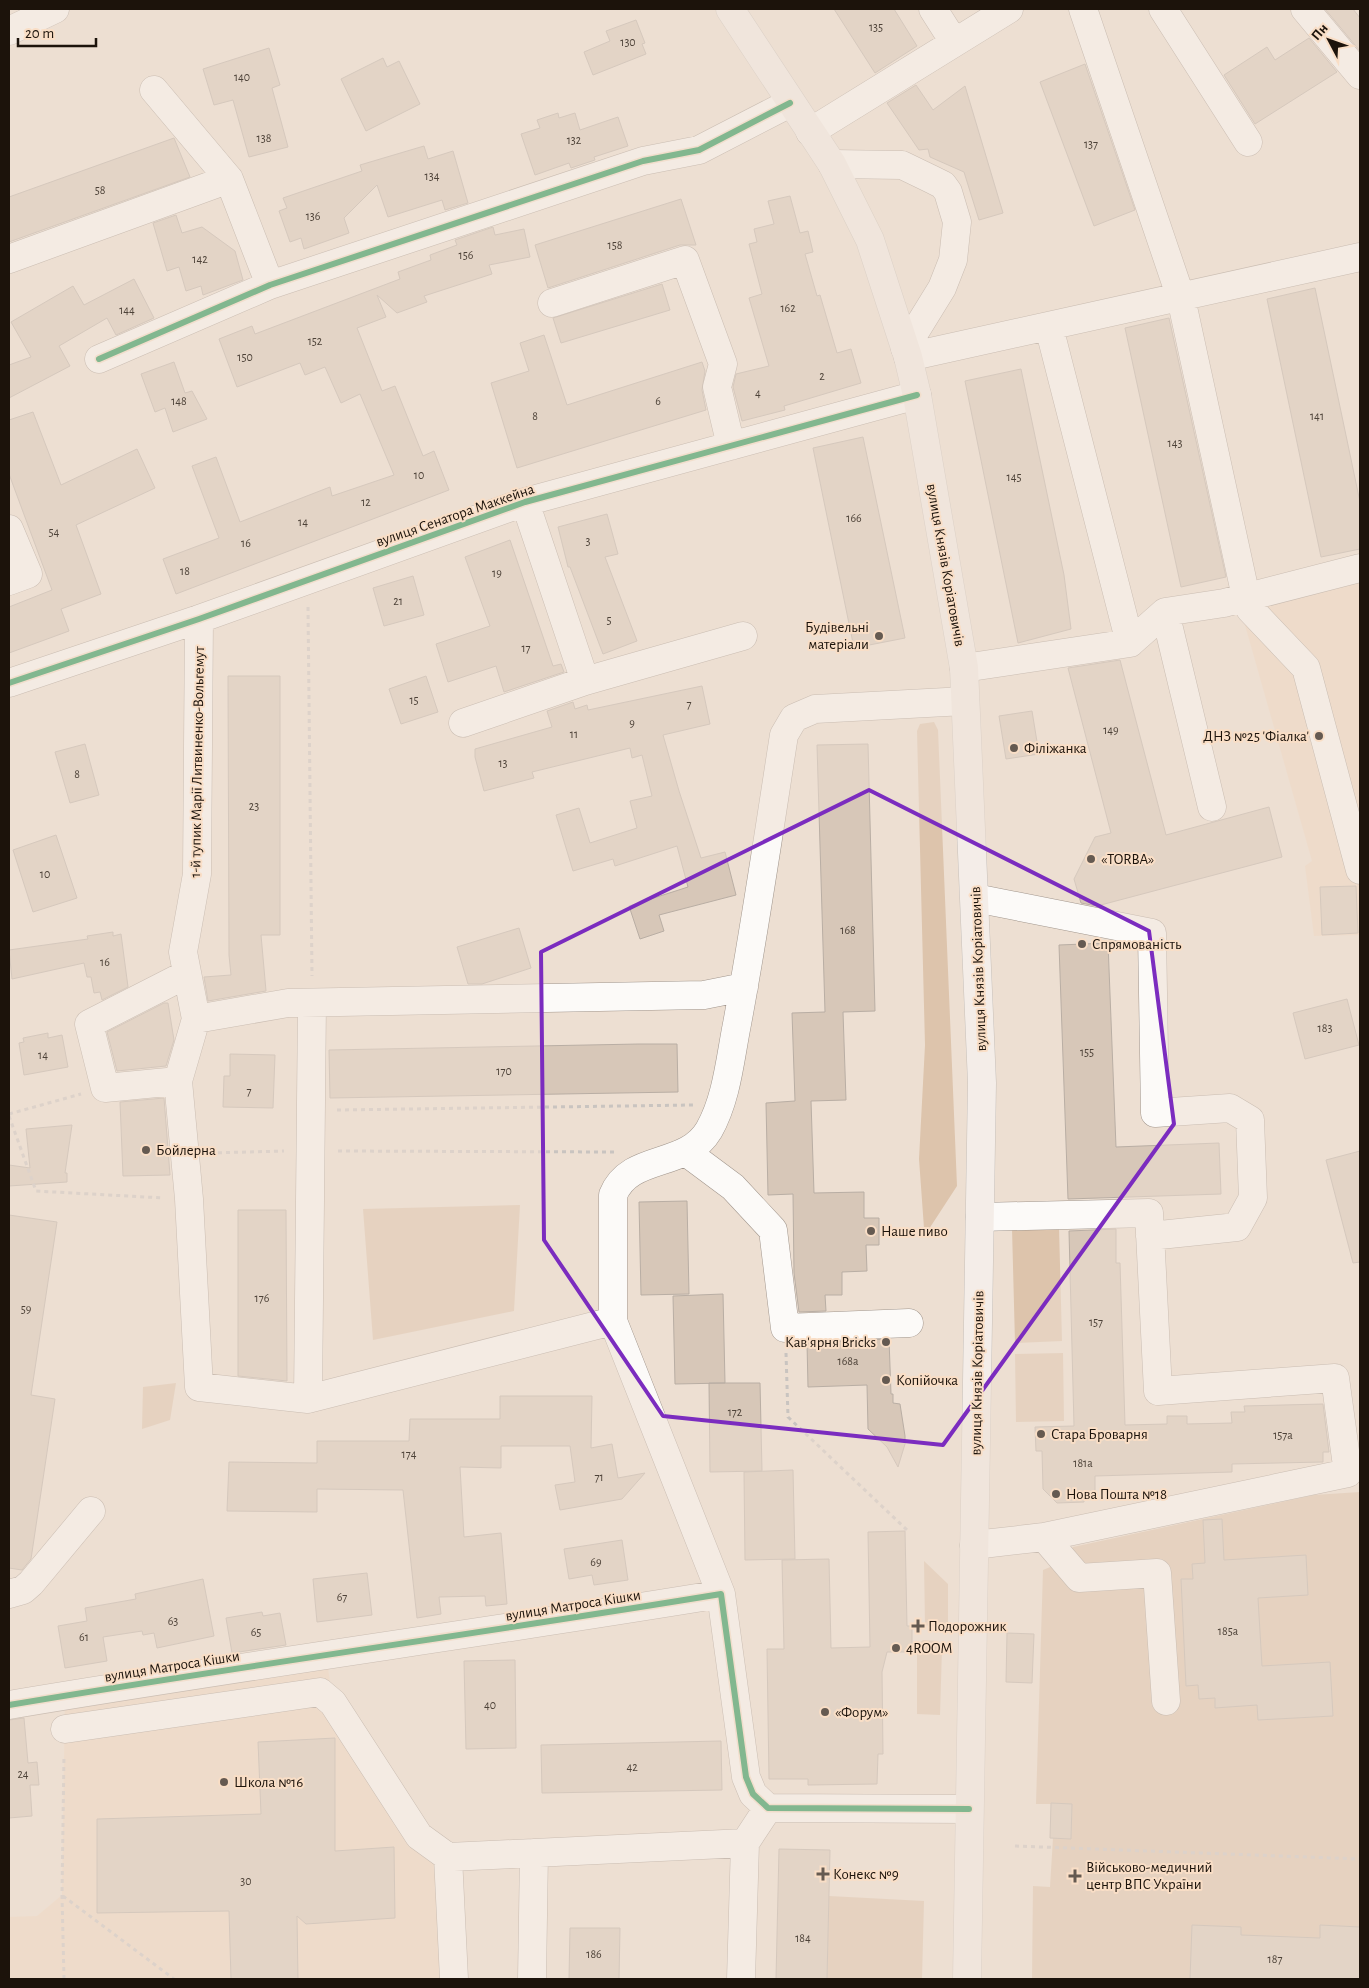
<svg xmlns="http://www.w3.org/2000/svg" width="1369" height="1988" font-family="'Alegreya Sans',sans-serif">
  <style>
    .built { fill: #f0d8c2 }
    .green { fill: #ddc4ac }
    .building { fill: #d7c7b8; stroke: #b9aea4 }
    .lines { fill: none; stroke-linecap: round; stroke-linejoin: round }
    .minor-casing { stroke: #a1968d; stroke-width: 29 }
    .major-casing { stroke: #c7c0ba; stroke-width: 29 }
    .path { stroke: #c9c4c0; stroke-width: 3; stroke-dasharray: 4 4; stroke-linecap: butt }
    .minor { stroke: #fcfaf8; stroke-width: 28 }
    .major { stroke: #f4ede8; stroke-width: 28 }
    .cycleway-casing { stroke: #f9dec6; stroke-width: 9 }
    .cycleway { stroke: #00873e; stroke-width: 6 }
    .marked { fill: none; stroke: #7b2cbf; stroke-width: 4; stroke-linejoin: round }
    .poi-dot { fill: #655a51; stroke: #f9dec6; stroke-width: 2 }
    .labels { text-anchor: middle; stroke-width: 4; stroke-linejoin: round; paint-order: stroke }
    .number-label { font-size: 12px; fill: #4d4238 }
    .street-label { font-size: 15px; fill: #1c130b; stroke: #f9dec6 }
    .poi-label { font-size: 15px; fill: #1c130b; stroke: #f9dec6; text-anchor: start }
  </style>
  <rect width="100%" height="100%" fill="#eddfd2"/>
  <path class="built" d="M1360,580V935L1314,936L1305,866L1312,861L1241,611Z
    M326,1654L333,1703L448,1857L454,1979H9V1917L37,1916L62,1895L65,1696Z"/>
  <path class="green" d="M934,722L938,730L957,1186L929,1229L924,1228L919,1159L925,1045L917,731L920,724Z
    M520,1205L514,1311L373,1340L363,1209Z
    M1059,1227L1062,1341L1015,1343L1012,1228Z
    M1063,1353L1064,1421L1016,1422L1015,1354Z
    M176,1383L170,1420L142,1429L143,1387Z
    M1360,1492V1979H1032L1033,1886L1050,1887L1053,1838L1071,1839L1072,1804H1036L1043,1570L1065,1561L1073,1547L1314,1495Z
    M924,1561L948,1584V1629L925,1625Z
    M923,1640L938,1641L942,1648L940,1715L917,1714V1645Z
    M829,1896L924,1901L922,1979H827Z"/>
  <path class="building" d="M834,9H894L917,46L875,73Z
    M1325,9H1353L1360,18V51Z
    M636,20L645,43L642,44L646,54L593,75L584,52L610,41L606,31Z
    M1309,38L1337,72L1255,124L1224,75L1267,47L1275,60Z
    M269,48L280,85L272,88L288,147L249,157L233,100L214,105L203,69Z
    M383,58L387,67L399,61L420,104L366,131L341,79Z
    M1085,64L1135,210L1094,226L1040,82Z
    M916,85L933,110L965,86L1003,213L979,220L964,172L930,157L928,149L919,150L887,103Z
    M558,113L559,118L575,113L580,130L618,117L628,146L594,157L595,160L571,168L569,163L535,175L521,134L540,128L537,120Z
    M174,138L190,177L9,242V197Z
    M424,146L428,159L453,151L468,203L445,210L442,200L388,217L377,185L344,218L349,233L304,249L301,238L290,242L279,211L287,208L283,198L362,171L360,165Z
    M790,196L800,233L808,231L813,252L805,254L817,296L820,295L837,353L851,349L861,383L784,406L785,410L742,421L733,387L736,374L769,366L749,298L762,294L749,244L757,242L754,229L774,224L768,201Z
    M681,199L696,245H680L548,288L535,245Z
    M176,215L182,233L202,227L235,251L243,280L203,295L201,286L186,291L179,267L167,271L153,223Z
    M493,227L495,235L524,229L530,257L489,265L492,274L424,296L427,302L397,313L377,295L386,317L357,328L382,391L395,386L423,456L434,451L449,490L176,594L163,559L219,538L192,466L216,457L240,522L330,487L332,496L394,475L360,394L341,403L325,367L305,375L300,363L237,387L219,339L252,326L255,334L400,279L398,272L431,260L430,255L457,245L455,240Z
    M134,279L154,318L116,335L107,318L59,346L70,366L9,398V365L31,357L11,322L73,286L84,305Z
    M662,284L670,310L561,343L553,318Z
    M1315,288L1360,502V549L1321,557L1267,299Z
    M1169,318L1226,577L1181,587L1125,328Z
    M544,335L567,405L702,362L705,371L702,390L706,410L517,468L491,383L529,371L520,343Z
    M174,362L185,393L192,391L207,419L173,432L165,408L155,412L141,374Z
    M1021,369L1064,575L1071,629L1018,643L965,381Z
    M33,412L61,485L137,449L155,488L76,525L101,594L61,609L69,631L9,653V607L52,590L9,474V420Z
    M863,437L905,638L854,648L813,448Z
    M607,514L618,554L605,557L637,641L603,654L570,567H568L558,527Z
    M510,540L553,666L561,664L564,672L504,692L496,666L448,682L436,644L490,626L465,557Z
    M413,576L424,615L384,626L373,588Z
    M1120,660L1166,835L1269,807L1282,857L1097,906L1081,903L1074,879L1095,837L1111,833L1068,668Z
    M228,676H280V935H261L266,991L208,1001L204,977L231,975L229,955Z
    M426,676L438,712L401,724L389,689Z
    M702,686L710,724L663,735L679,791L701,858L725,852L736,895L659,915L664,931L640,939L629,906L688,887L677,846L615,866L613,859L573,871L556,815L579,808L590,843L637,828L630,801L652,796L642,755L632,758L630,748L532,772L534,778L484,791L475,757V749L552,727L547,711L573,702L575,709L587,705L588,710Z
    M1032,711L1039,754L1006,759L999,716Z
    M85,744L99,795L70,803L55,752Z
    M868,744L875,1011L843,1012L846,1100L811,1101L814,1193L864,1192V1218H879V1245H866L867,1271L842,1272V1295H825L826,1311L799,1312L794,1273L793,1194L768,1195L766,1103L795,1101L792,1013L825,1012L817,745Z
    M56,835L77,898L33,912L13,850Z
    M1356,886L1358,933L1322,935L1320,887Z
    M519,928L531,968L482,984H468L457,947Z
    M113,932V936L121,934L128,987L102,1000L100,992L94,993L91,977H87L84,963L12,979L9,950L88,939L87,936Z
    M1108,943L1116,1147L1219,1143L1221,1194L1068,1199L1059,945Z
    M1347,999L1359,1045L1305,1059L1293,1013Z
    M164,1003H168L174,1040L166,1066L117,1071L107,1032Z
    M48,1033V1038L62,1035L68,1067L24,1075L19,1043L24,1042L23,1038Z
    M639,1044H677L678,1092L330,1098L329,1050Z
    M230,1054L275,1055L273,1108L223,1107L224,1076H230Z
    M164,1098L170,1175L123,1176L120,1102Z
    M72,1125L65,1173H67V1182L9,1186V1165L30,1168L26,1129Z
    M1360,1151V1262L1353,1263L1326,1160Z
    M687,1201L689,1294L641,1295L639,1202Z
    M238,1210H286L287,1381L238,1376Z
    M9,1215L57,1222L31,1395L55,1399L31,1559L22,1570L9,1568Z
    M1116,1229V1263H1120L1125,1425L1167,1424V1416H1187V1424L1232,1423L1231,1412H1245L1244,1406L1323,1404L1329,1452H1323V1462L1232,1464V1472L1095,1476V1493H1084V1502L1057,1503L1043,1489L1042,1451H1036L1035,1427L1074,1426L1069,1231Z
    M723,1294L725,1383L675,1384L673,1296Z
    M889,1339L891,1394H893V1403L900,1404L905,1436V1444L898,1467L887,1447L868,1429L867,1385L808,1387L807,1343Z
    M709,1383H760L762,1471L710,1472Z
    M500,1396H592L591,1448L612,1444L618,1478L645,1473L622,1499L560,1510L555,1485L575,1482L570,1446H501V1468L460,1467L464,1537L501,1533L507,1604L486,1606L485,1596L439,1597L441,1614L417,1618L403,1490L317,1489V1512L227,1511L229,1462L317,1463V1441H409L410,1419H500Z
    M793,1470L795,1559L745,1560L744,1472Z
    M1222,1519L1224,1560L1306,1555L1308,1595L1258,1598L1262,1666L1330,1662L1333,1716L1258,1720L1257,1705L1215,1708V1698L1199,1699L1198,1685L1186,1686L1181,1579H1193L1192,1564L1205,1563L1203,1520Z
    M905,1531L907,1626H912V1652H887L882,1672L883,1754H878L877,1784L808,1785V1779H769L767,1649H784L782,1560L829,1559L831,1648L870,1647L868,1532Z
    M622,1540L628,1580L594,1585L592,1575L569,1579L564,1549Z
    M367,1573L372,1615L317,1622L313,1579Z
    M203,1579L214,1636L157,1648L154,1633L143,1635L142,1631L103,1637L107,1661L65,1668L58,1626L87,1621L85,1608L136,1599L135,1594Z
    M262,1612L263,1616L280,1613L286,1645L232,1653L226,1618Z
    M1007,1633L1034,1634L1032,1683L1006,1682Z
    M515,1660L516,1748L466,1749L464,1661Z
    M24,1718L28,1763L37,1762L39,1785H30L32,1816L9,1818V1720Z
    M335,1738V1851L394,1847L395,1918L306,1924L297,1916L298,1979H231L229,1911L97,1913V1819L261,1814L258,1742Z
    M721,1741L722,1790L542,1793L541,1745Z
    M1051,1803L1072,1804L1071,1839L1050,1838Z
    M779,1849L830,1850L827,1979H776Z
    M1192,1925L1241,1927V1935L1320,1938V1925L1360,1927V1979H1190Z
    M570,1928H620L619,1979H569Z"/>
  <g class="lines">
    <defs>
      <path id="minor" d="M933,9L954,42
        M1083,9L1181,298L1246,597L1250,609L1306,668L1360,870
        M1163,9L1248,142
        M1305,9L1360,75
        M9,31L55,9
        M154,90L229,179L270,285
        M810,132L1009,9
        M832,164L902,165L931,179L943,185L948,192L957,222L953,260L942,288L905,348
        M9,259L229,179
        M552,303L685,260L723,364L717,387L731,446
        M1049,327L1130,643
        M908,357L1360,257
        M99,359L270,285L643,161L699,150L790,103
        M525,502L585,681
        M9,529L28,574L9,581
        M1165,612L1212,807
        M199,619L197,874L183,952L196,1019L178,1081L189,1199L199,1387L308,1399L613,1321
        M964,668L1130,643L1165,612L1224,603L1360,568
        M9,683L199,619L525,502L917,395
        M463,723L585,681L743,636
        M975,898L1152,933L1155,1113L1230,1108L1250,1120L1253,1198L1237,1227L1150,1236
        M196,1019L288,1003L704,995L744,987
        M178,1081L105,1088L89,1024L187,974
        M686,1152L733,1187L773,1230L785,1328L909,1323
        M980,1217L1149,1213L1158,1391L1335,1378L1348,1473L1044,1537
        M308,1399L312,1003
        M974,1545L1044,1537L1079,1578L1157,1573L1166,1701
        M9,1594L23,1590L31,1583L91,1511
        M721,1594L613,1321V1195C630,1153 686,1169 709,1130C727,1098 730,1059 737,1024C755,928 769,831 784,735L794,718L815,709L965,701
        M9,1705C246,1665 484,1633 721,1594L746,1777L753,1794L768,1808L969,1809
        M65,1729L320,1692L333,1703L419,1836L448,1857
        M454,1979L448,1857L534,1853
        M532,1979L534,1853L745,1843
        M741,1979L745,1843L768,1808"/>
      <path id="major" d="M730,9L832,164L870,240L908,357L917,395L964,668L982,1083L967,1979"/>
    </defs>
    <use href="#minor" class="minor-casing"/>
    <use href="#major" class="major-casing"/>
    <path class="path" d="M308,607L312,976
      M337,1110L693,1105
      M9,1114L81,1094
      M9,1116L36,1191L164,1198
      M338,1151L614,1152
      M210,1153L284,1151
      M786,1353L788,1417L907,1530
      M1015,1846L1360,1859
      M63,1896L174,1979
      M64,1979L62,1895L64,1755"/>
    <use href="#minor" class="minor"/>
    <use href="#major" class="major"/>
    <defs>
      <path id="cycleway" d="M99,359L270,285L643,161L699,150L790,103
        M9,683L199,619L525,502L917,395
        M9,1705C246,1665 484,1633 721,1594L746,1777L753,1794L768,1808L969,1809"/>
    </defs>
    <use href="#cycleway" class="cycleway-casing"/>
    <use href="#cycleway" class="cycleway"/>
  </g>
  <path d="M0 0H1369V1988H0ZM869,790L1149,931L1174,1124L943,1445L663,1416L544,1240L541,952Z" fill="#eddfd2" fill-opacity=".55" fill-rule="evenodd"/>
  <path class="marked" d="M869,790L1149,931L1174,1124L943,1445L663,1416L544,1240L541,952Z"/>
  <g class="poi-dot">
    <circle cx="879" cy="636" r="5"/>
    <circle cx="1319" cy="736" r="5"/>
    <circle cx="1014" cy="748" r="5"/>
    <circle cx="1091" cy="859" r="5"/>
    <circle cx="1082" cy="944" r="5"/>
    <circle cx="146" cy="1150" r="5"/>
    <circle cx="871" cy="1231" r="5"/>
    <circle cx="886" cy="1342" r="5"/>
    <circle cx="886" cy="1380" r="5"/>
    <circle cx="1041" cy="1434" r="5"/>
    <circle cx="1056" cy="1494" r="5"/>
    <path d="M915.5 1618.5h5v5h5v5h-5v5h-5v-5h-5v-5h5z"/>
    <circle cx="896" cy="1648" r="5"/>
    <circle cx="825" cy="1712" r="5"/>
    <circle cx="224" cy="1782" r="5"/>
    <path d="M820.5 1866.5h5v5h5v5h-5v5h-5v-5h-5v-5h5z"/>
    <path d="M1072.5 1868.5h5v5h5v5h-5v5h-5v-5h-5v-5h5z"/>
  </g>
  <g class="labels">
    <g class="number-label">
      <text x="876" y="31">135</text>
      <text x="628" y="46">130</text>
      <text x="242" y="81">140</text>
      <text x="264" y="142">138</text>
      <text x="574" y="144">132</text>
      <text x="1091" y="148">137</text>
      <text x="432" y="180">134</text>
      <text x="100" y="194">58</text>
      <text x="313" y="220">136</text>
      <text x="615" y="249">158</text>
      <text x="466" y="259">156</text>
      <text x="200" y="263">142</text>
      <text x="788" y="312">162</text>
      <text x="127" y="314">144</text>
      <text x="315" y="345">152</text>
      <text x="245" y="361">150</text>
      <text x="822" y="380">2</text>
      <text x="758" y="397">4</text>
      <text x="179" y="405">148</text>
      <text x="658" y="405">6</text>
      <text x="535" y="420">8</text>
      <text x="1317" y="420">141</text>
      <text x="1175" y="447">143</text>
      <text x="419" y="479">10</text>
      <text x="1014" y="481">145</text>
      <text x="366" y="506">12</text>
      <text x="854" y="522">166</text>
      <text x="303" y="526">14</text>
      <text x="54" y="536">54</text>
      <text x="588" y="545">3</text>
      <text x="246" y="547">16</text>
      <text x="185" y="575">18</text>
      <text x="497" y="577">19</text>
      <text x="398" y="605">21</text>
      <text x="609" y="624">5</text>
      <text x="526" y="652">17</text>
      <text x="414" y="704">15</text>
      <text x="689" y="708">7</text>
      <text x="632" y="727">9</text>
      <text x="1111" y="734">149</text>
      <text x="574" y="738">11</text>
      <text x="503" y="767">13</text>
      <text x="77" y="778">8</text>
      <text x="254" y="810">23</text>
      <text x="45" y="878">10</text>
      <text x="848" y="934">168</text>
      <text x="105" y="966">16</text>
      <text x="1325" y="1032">183</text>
      <text x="1087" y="1056">155</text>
      <text x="43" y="1059">14</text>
      <text x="504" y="1075">170</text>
      <text x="249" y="1095">7</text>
      <text x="262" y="1302">176</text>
      <text x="26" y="1313">59</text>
      <text x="1096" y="1326">157</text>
      <text x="848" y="1365">168а</text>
      <text x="735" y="1416">172</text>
      <text x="1283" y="1439">157а</text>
      <text x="409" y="1458">174</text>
      <text x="1083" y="1467">181а</text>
      <text x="599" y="1481">71</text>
      <text x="596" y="1566">69</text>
      <text x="342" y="1601">67</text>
      <text x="173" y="1625">63</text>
      <text x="1228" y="1635">185а</text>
      <text x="256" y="1636">65</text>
      <text x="84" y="1641">61</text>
      <text x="490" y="1709">40</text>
      <text x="632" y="1771">42</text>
      <text x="23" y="1778">24</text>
      <text x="246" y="1885">30</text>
      <text x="803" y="1942">184</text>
      <text x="594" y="1958">186</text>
      <text x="1275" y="1963">187</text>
    </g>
    <g class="street-label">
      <text transform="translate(455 515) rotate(-19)" y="5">вулиця Сенатора Маккейна</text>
      <text transform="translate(946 565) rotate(80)" y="5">вулиця Князів Коріатовичів</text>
      <text transform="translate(197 762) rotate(-89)" y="5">1-й тупик Марії Литвиненко-Вольгемут</text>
      <text transform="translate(978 969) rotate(-92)" y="5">вулиця Князів Коріатовичів</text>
      <text transform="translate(977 1373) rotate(-89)" y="5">вулиця Князів Коріатовичів</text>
      <text transform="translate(573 1605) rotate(-9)" y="5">вулиця Матроса Кішки</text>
      <text transform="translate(172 1666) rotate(-9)" y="5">вулиця Матроса Кішки</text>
    </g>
    <g class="poi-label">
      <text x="869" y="632" text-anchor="end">Будівельні<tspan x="869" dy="17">матеріали</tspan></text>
      <text x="1309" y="741" text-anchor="end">ДНЗ №25 'Фіалка'</text>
      <text x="1024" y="753">Філіжанка</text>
      <text x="1101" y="864">«TORBA»</text>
      <text x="1092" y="949">Спрямованість</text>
      <text x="156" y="1155">Бойлерна</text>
      <text x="881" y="1236">Наше пиво</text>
      <text x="876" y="1347" text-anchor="end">Кав'ярня Bricks</text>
      <text x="896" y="1385">Копійочка</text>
      <text x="1051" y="1439">Стара Броварня</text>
      <text x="1066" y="1499">Нова Пошта №18</text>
      <text x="928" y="1631">Подорожник</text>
      <text x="906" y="1653">4ROOM</text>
      <text x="835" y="1717">«Форум»</text>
      <text x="234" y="1787">Школа №16</text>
      <text x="1086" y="1872">Військово-медичний<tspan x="1086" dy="17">центр ВПС України</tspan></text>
      <text x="833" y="1879">Конекс №9</text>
    </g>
  </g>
  <rect width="1369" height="1988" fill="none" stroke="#1c130b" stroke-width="20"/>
  <g transform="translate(1329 40) rotate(311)" stroke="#f9dec6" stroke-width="4" paint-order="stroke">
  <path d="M0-4L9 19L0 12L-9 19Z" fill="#1c130b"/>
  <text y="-8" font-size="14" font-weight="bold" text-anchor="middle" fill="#1c130b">Пн</text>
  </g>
  <path d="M18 38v8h78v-8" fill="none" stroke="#1c130b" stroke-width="2.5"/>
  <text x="25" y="38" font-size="15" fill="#1c130b" stroke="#f9dec6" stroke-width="4" paint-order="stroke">20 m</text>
</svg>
